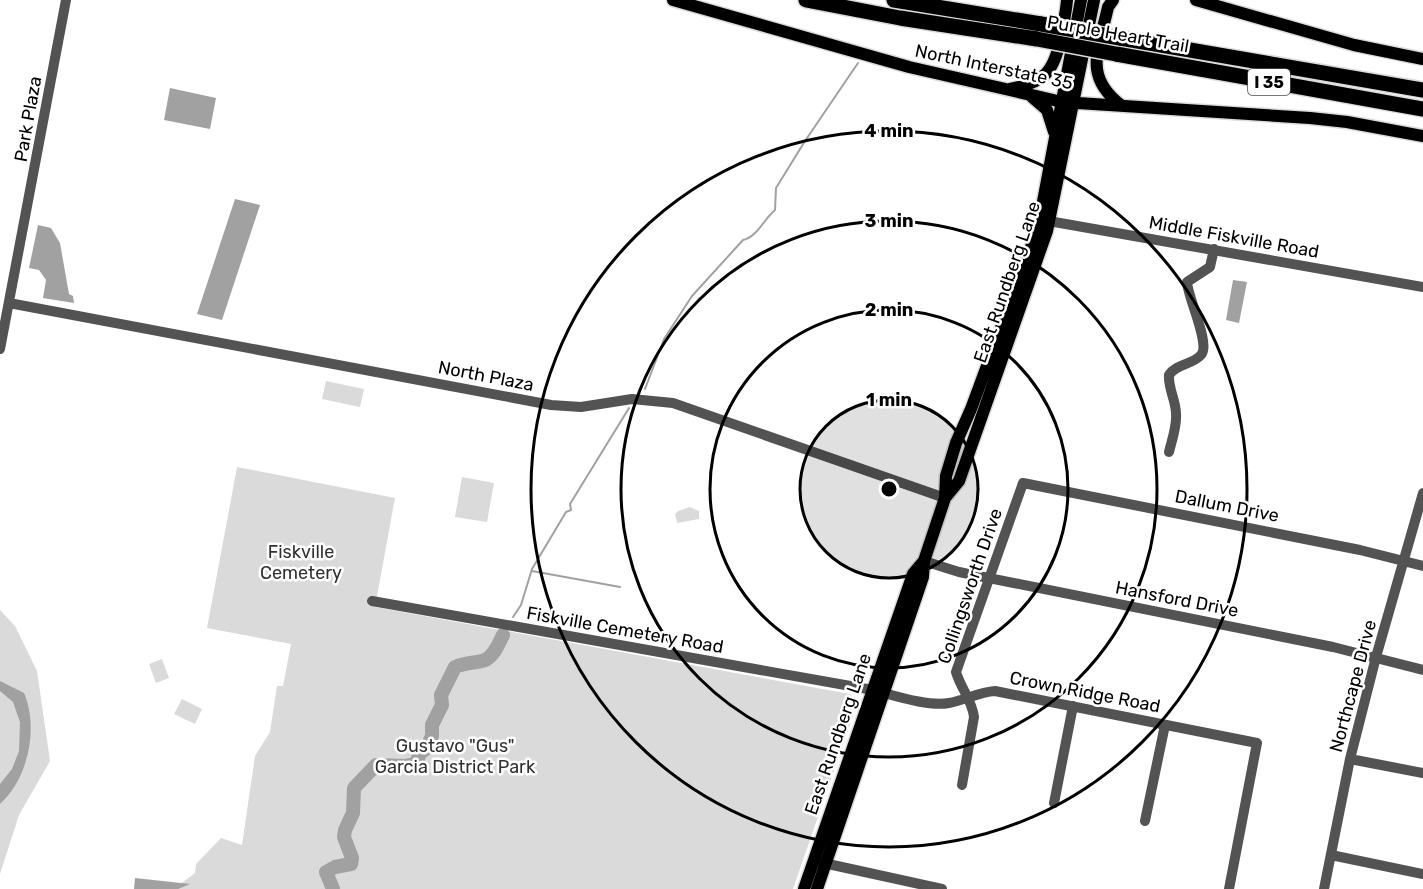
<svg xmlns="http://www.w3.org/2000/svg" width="1423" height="889" font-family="Rubik,sans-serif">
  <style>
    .green { fill: #dadada }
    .water { fill: #a1a1a1 }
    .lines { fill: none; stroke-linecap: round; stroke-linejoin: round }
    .stream { stroke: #a1a1a1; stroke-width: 2 }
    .river { stroke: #a1a1a1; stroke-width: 14 }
    .major-casing { stroke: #dbdbdb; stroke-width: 15 }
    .highway-casing { stroke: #dbdbdb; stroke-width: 18 }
    .minor { stroke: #535353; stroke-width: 10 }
    .major { stroke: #000; stroke-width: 12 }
    .highway { stroke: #000; stroke-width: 15 }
    .highway-bridge-casing { stroke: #dbdbdb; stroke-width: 18; stroke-linecap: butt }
    .highway-bridge { stroke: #000; stroke-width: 15 }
    .ring { fill: none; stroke: #000; stroke-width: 3 }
    .labels { text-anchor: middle; stroke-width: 5; stroke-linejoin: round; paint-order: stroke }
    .shield { fill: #fff; stroke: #4c4c4c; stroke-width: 1.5 }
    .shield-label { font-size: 16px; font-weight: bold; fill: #000 }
    .street-label { font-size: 18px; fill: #000; stroke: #fff }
    .park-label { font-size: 18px; fill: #313131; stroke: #fff }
    .centre { fill: #000; stroke: #fff; stroke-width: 3 }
    .ring-label { font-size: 18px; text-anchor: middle; font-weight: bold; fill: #000; stroke: #fff; stroke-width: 5; stroke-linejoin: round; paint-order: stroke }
  </style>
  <rect width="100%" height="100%" fill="#fff"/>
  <path class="green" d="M326,381L364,389L360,407L322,399Z
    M237,467L395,498L375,607L850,694L858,701L793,889H174L195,873L196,864L221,838L242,845L255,756L270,732L277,686H283L291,644L207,628Z
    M462,477L494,483L487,522L455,517Z
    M690,507L699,511V519L677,523L675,514L678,511Z
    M0,610L15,626L37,671L50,761L19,815L0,874Z
    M162,659L169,678L156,683L149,664Z
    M182,699L202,709L195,724L174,714Z"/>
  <path class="water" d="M170,88L216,98L210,129L164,120Z
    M235,199L260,205L222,320L197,314Z
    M38,225L51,228L60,243L69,294L73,296L74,303L43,298L46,280L39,270L29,268Z
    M1233,280L1247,282L1239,323L1226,320Z
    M0,681L24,693C39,728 28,779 0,804V784L12,769L19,751L20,722L13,702L0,691Z
    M135,878L190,884L178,889H134Z"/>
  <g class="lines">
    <path class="stream" d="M645,389L664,339L692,296L743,240C757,237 764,219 775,210L776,188L805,141L858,63
      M532,571L620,587
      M513,617L521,605L532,569L566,512L571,510L570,504L629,408"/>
    <path class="river" d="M333,889L326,872L335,867L351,864L352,858L344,837L345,830L353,813L354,788L376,765L405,766L416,764L420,753L426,749L432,736V725L442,705L441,695L455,667C466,662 478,663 485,660C494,656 499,643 503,635"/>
    <defs>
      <path id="major" d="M673,0L909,67L1062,102L1310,118L1347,122L1423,136
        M1113,0L1108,7C1099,49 1082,76 1122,106
        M1196,0L1354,45L1423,59
        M1010,89C1045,82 1054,72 1061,37C1063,25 1066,13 1067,0
        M1032,97L1047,110L1054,132
        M945,498L959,481L1047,231L1094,0
        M804,889L913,574L924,561
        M817,889L923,577L924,561L945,498L946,476L956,443L971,409L1038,228L1081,0"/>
      <path id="highway" d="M806,0L900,18L1037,39
        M894,0L1041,24
        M1120,38L1423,90
        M1116,54L1423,109"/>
    </defs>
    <use href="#major" class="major-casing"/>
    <use href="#highway" class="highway-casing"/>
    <path class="minor" d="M1043,220L1423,287
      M9,303L551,405L581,407L632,399L673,403L945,498
      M0,349L66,0
      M1169,452C1172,439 1177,427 1176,414C1176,400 1168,389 1169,375C1176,364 1192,365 1201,355C1211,344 1188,299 1187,282L1210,267L1214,249
      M924,561L959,572L1333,647L1423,670
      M372,601L873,690C893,695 928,707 949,703C965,700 979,692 995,691L1257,743L1229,889
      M1350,759L1423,773
      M962,785L974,717C972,700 961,689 956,672L1023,483L1360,550L1423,566
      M1054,803L1073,706
      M1145,821L1165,725
      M1331,855L1423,874
      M819,862L942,889
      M1324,889L1350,759L1376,657L1423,493"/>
    <use href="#major" class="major"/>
    <use href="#highway" class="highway"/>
    <defs>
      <path id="highway-bridge" d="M1041,24L1120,38
        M1037,39L1116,54"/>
    </defs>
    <use href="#highway-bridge" class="highway-bridge-casing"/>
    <use href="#highway-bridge" class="highway-bridge"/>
  </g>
  <circle cx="889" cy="489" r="89" fill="#000" fill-opacity=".12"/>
  <g class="ring">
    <circle cx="889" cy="489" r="89"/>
    <circle cx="889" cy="489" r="179"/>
    <circle cx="889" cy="489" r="268"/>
    <circle cx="889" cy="489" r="358"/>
  </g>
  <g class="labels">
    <rect class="shield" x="1248" y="69" width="42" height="26" rx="4.5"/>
    <g class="shield-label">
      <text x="1269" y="88">I 35</text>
    </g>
    <g class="street-label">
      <text transform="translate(1118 34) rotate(10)" y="6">Purple Heart Trail</text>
      <text transform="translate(994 67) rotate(12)" y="6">North Interstate 35</text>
      <text transform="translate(28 119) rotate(-80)" y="6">Park Plaza</text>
      <text transform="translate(1234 237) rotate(10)" y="6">Middle Fiskville Road</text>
      <text transform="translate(1007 282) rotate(-71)" y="6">East Rundberg Lane</text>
      <text transform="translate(486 376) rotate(11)" y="6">North Plaza</text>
      <text transform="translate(1227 506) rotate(11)" y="6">Dallum Drive</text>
      <text transform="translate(970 586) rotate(-71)" y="6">Collingsworth Drive</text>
      <text transform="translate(1177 599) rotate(11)" y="6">Hansford Drive</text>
      <text transform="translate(625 630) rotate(10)" y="6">Fiskville Cemetery Road</text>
      <text transform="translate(1353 686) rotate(-75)" y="6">Northcape Drive</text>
      <text transform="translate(1085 692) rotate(11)" y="6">Crown Ridge Road</text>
      <text transform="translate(838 734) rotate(-71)" y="6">East Rundberg Lane</text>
    </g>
    <g class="park-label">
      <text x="301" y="558">Fiskville<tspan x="301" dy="21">Cemetery</tspan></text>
      <text x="455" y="752">Gustavo "Gus"<tspan x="455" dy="21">Garcia District Park</tspan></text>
    </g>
  </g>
  <circle cx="889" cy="489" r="9" class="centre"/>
  <g class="ring-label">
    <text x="889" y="137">4 min</text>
    <text x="889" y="227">3 min</text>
    <text x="889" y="316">2 min</text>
    <text x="889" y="406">1 min</text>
  </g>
</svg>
